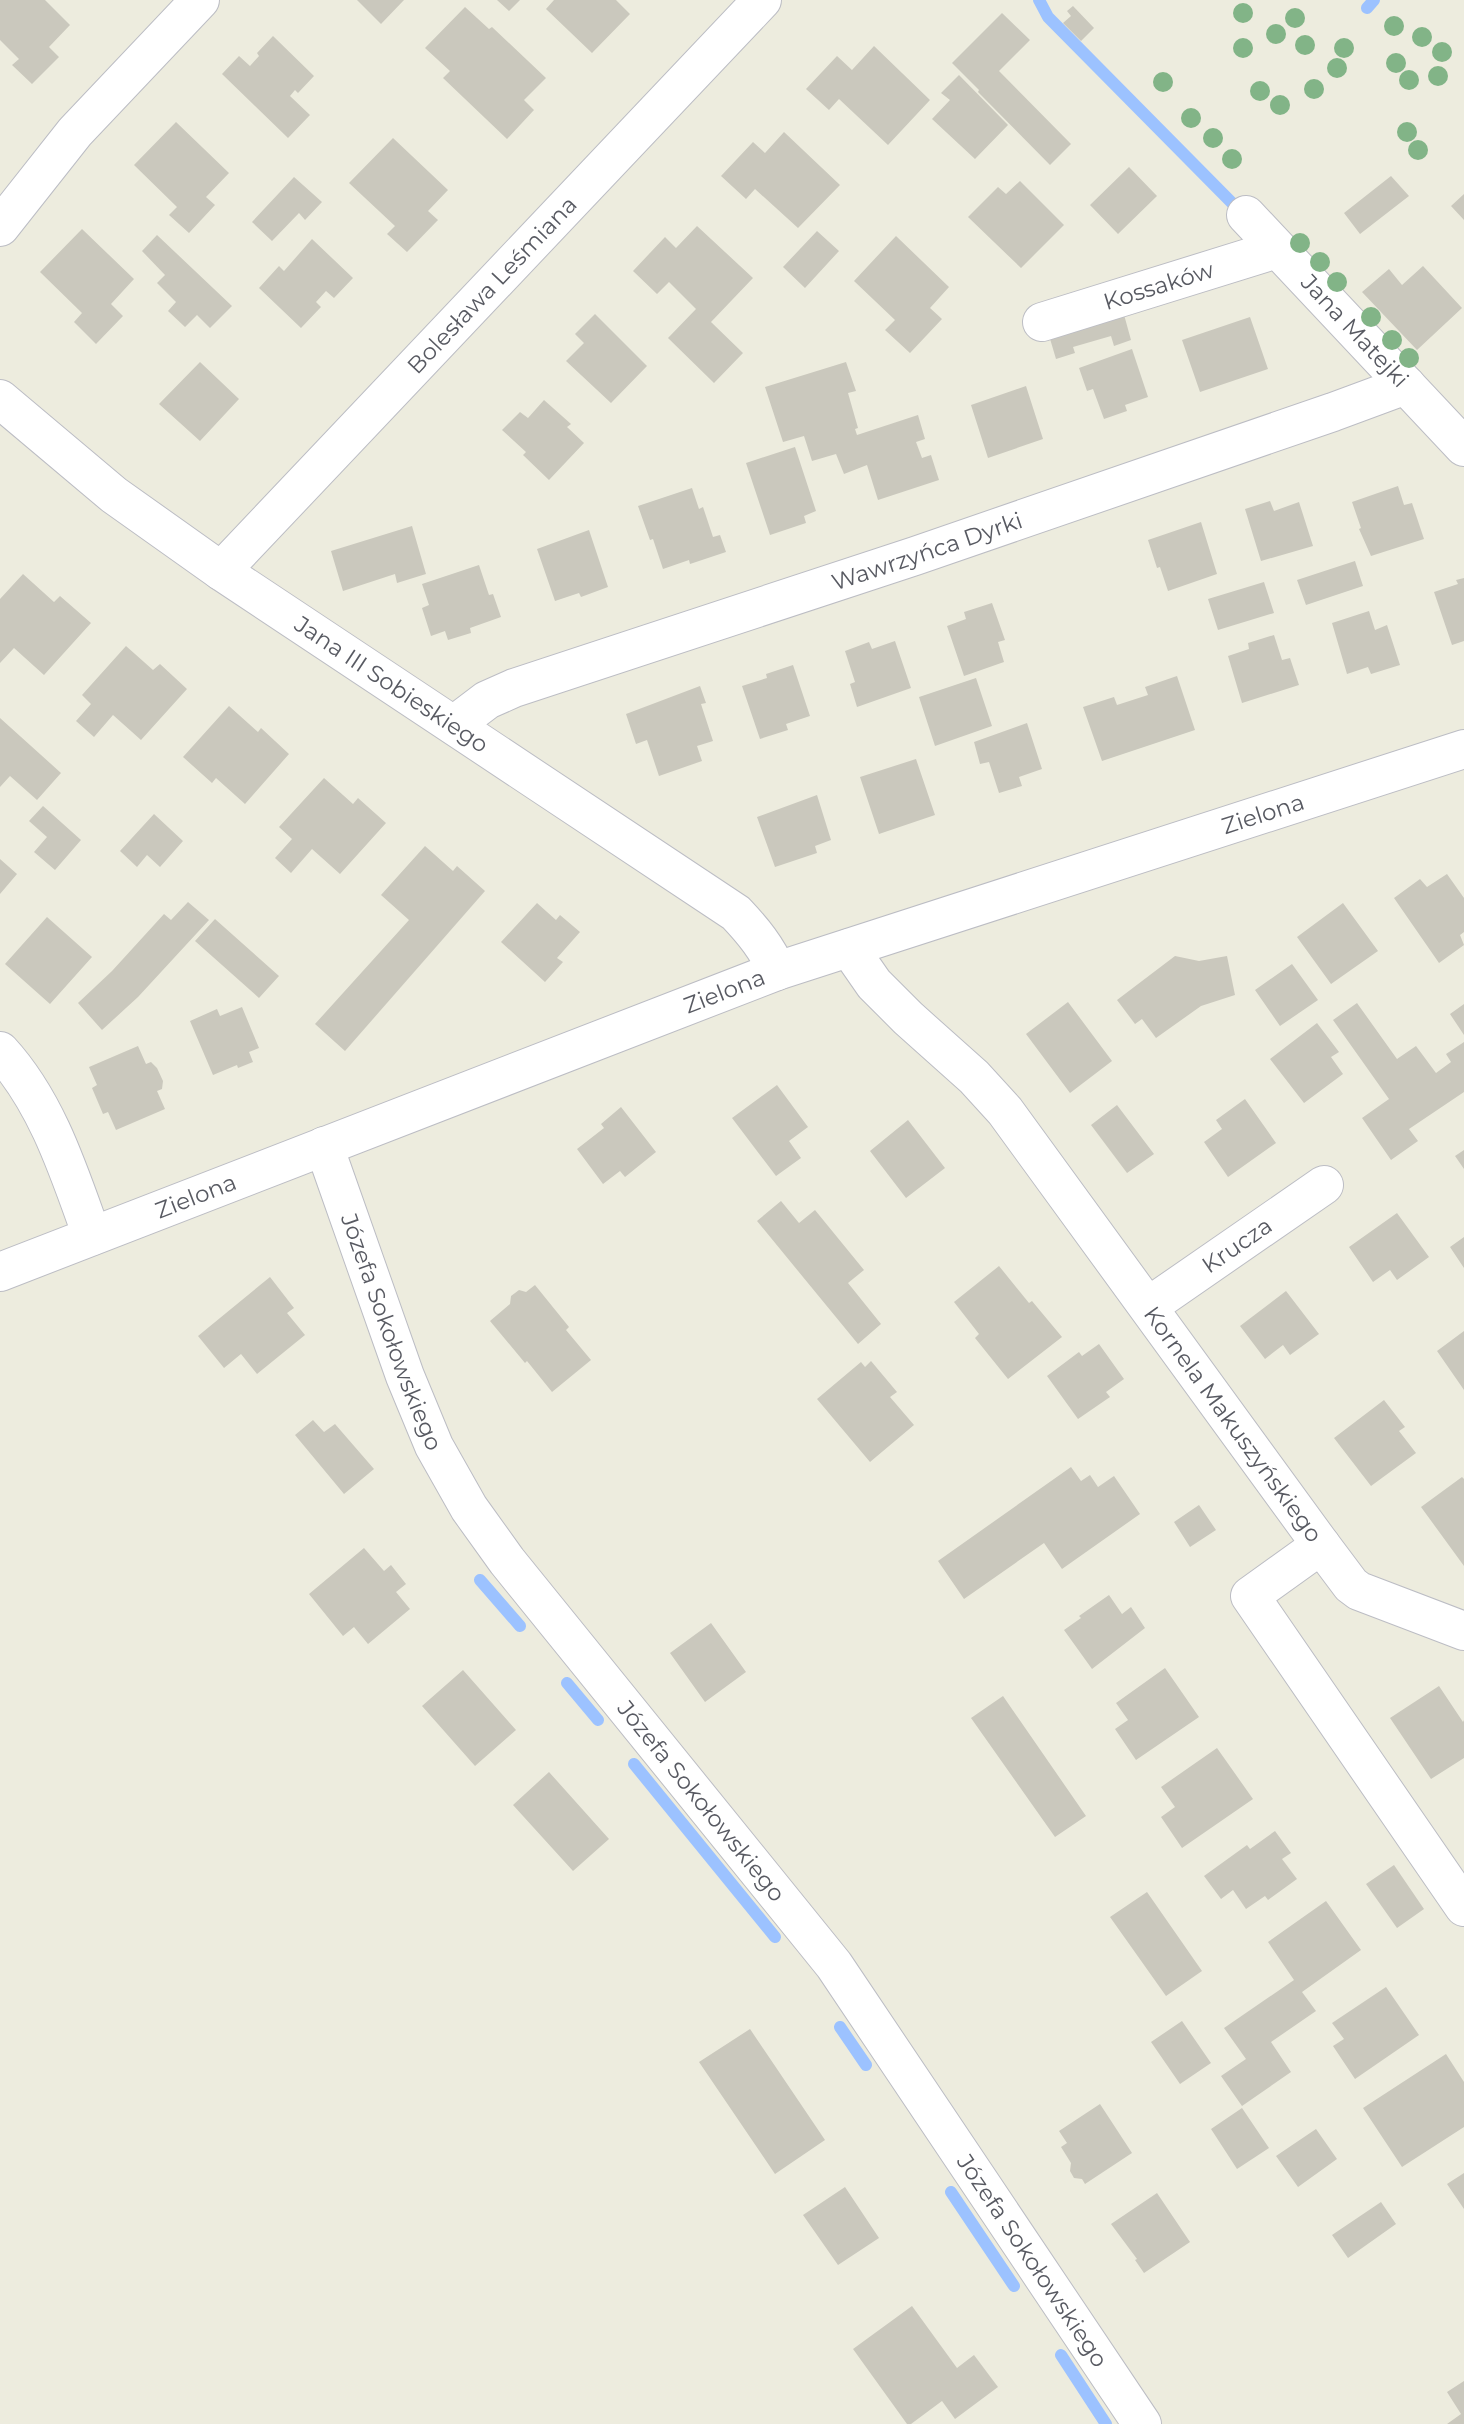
<svg xmlns="http://www.w3.org/2000/svg" width="1464" height="2424" font-family="Montserrat,sans-serif">
  <style>
    .lines { fill: none; stroke-linecap: round; stroke-linejoin: round }
    .stream { stroke: #9cc2ff; stroke-width: 12 }
    .building { fill: #cac8bd }
    .minor-casing { stroke: #bcbdc4; stroke-width: 40 }
    .minor { stroke: #fff; stroke-width: 38 }
    .tree { fill: #82b487 }
    .labels { text-anchor: middle; stroke-width: 7; stroke-linejoin: round; paint-order: stroke }
    .street-label { font-size: 23px; fill: #585a62; stroke: #fff }
  </style>
  <rect width="100%" height="100%" fill="#edecde"/>
  <g class="lines">
    <path class="stream" d="M1039,0L1048,17L1238,209
      M1367,8L1374,0
      M480,1580L520,1626
      M567,1683L598,1720
      M634,1764L775,1937
      M840,2027L866,2065
      M951,2192L1014,2286
      M1061,2355L1106,2424"/>
  </g>
  <path class="building" d="M0,0H45L70,25L49,47L59,57L32,84L12,65L19,59L0,40Z
    M357,0H404L381,24Z
    M497,0H520L509,11Z
    M554,0H616L630,14L592,53L546,9Z
    M1073,6L1094,28L1081,41L1063,23L1071,16L1067,11Z
    M465,7L489,29L492,27L546,78L524,100L534,110L507,139L443,78L450,71L425,48Z
    M1002,13L1030,40L999,71L1071,144L1050,165L978,92L979,90L952,63Z
    M273,36L314,76L298,93L295,90L290,96L310,115L288,138L222,74L239,56L250,66L259,56L257,53Z
    M874,46L930,100L888,145L839,99L829,110L806,89L837,56L852,70Z
    M959,75L1008,125L975,159L932,119L950,100L941,93Z
    M176,122L229,173L206,197L215,205L189,233L169,215L177,207L134,165Z
    M784,132L840,185L798,228L755,189L746,199L721,176L753,142L765,153Z
    M393,138L448,190L428,211L438,220L407,252L387,234L395,226L349,183Z
    M1129,167L1157,196L1118,234L1090,205Z
    M1391,176L1409,196L1360,234L1344,213Z
    M294,177L322,202L305,220L299,213L272,241L252,222Z
    M1020,181L1064,225L1021,268L968,217L998,187L1006,194Z
    M1464,194V220L1451,206Z
    M697,226L753,278L711,322L743,353L714,383L668,338L696,309L669,282L657,294L633,271L665,237L676,248Z
    M82,229L134,279L111,304L123,316L96,344L74,322L82,313L40,272Z
    M817,231L839,251L805,288L783,267Z
    M157,235L232,306L210,328L197,315L185,327L168,311L176,302L157,283L165,275L142,251Z
    M896,236L949,287L930,308L942,319L910,353L885,330L895,320L854,281Z
    M312,239L353,278L334,298L326,291L316,302L321,307L301,328L259,288L279,266L284,271Z
    M1423,266L1462,308L1417,350L1362,292L1389,269L1402,285Z
    M1123,311L1131,340L1114,346L1111,336L1073,347L1075,353L1056,359L1048,332Z
    M595,314L647,366L611,403L566,361L584,343L575,334Z
    M1250,317L1268,369L1200,392L1182,340Z
    M1132,349L1148,397L1125,405L1127,411L1104,419L1093,389L1087,391L1079,368Z
    M200,362L239,399L200,441L159,404Z
    M846,362L856,391L848,393L858,428L855,429L857,435L918,415L925,439L916,442L922,458L931,455L939,480L878,500L867,465L844,474L836,454L812,461L804,436L783,442L765,387Z
    M1026,386L1043,439L988,458L971,405Z
    M544,400L571,424L567,427L584,443L549,480L523,455L526,452L502,430L520,412L528,418Z
    M795,447L816,511L804,516L806,523L770,535L746,463Z
    M1398,486L1404,505L1412,503L1424,539L1371,556L1359,529L1361,528L1352,502Z
    M692,488L699,509L703,507L713,537L720,535L726,552L690,564L689,560L663,569L653,539L650,540L638,506Z
    M1270,501L1274,511L1299,502L1313,546L1261,561L1245,509Z
    M1201,522L1217,574L1168,591L1160,567L1157,568L1148,540Z
    M412,526L426,574L397,583L395,574L343,591L331,551Z
    M589,530L608,587L581,597L579,593L555,601L537,549Z
    M1355,561L1363,586L1306,605L1297,580Z
    M479,565L489,595L493,594L501,617L470,628L471,633L448,640L445,631L431,636L422,608L429,605L422,584Z
    M23,574L54,602L60,596L91,623L44,675L14,648L0,663V599Z
    M1464,578V641L1452,645L1434,592L1458,584L1456,580Z
    M1264,582L1274,613L1218,630L1208,599Z
    M992,603L1005,640L998,642L1004,662L964,676L947,626L966,619L964,612Z
    M1369,611L1375,630L1387,625L1400,665L1371,674L1368,667L1347,674L1332,623Z
    M1274,635L1282,660L1290,658L1299,685L1242,703L1228,656L1249,649L1248,643Z
    M895,641L911,688L857,707L850,684L855,682L845,651L869,642L872,649Z
    M126,646L153,670L160,664L187,689L141,740L113,715L94,737L76,721L91,704L82,695Z
    M793,665L810,716L786,724L788,730L760,739L742,686L767,678L766,674Z
    M1177,676L1195,730L1102,761L1083,707L1114,697L1117,705L1148,695L1145,687Z
    M976,678L992,726L935,746L919,697Z
    M700,686L706,703L701,704L713,741L697,746L702,761L659,776L647,740L636,744L626,714Z
    M229,706L258,732L261,728L289,754L245,804L216,778L212,783L183,757Z
    M0,718L61,773L37,800L10,776L0,787Z
    M1027,723L1042,769L1019,777L1022,786L999,793L989,762L980,764L974,742Z
    M916,759L935,815L879,834L860,777Z
    M324,778L353,804L358,798L386,823L340,874L312,849L291,873L275,858L292,839L279,827Z
    M817,795L831,840L815,846L817,853L775,867L757,817Z
    M43,806L81,840L55,870L34,852L47,837L29,821Z
    M154,814L183,841L160,867L147,855L137,867L120,851Z
    M425,846L453,871L457,866L485,891L345,1051L315,1024L409,920L381,895Z
    M0,859L17,874L0,894Z
    M1447,874L1464,898V932L1460,935L1464,945L1439,963L1394,898L1420,879L1427,887Z
    M188,902L209,920L138,997L102,1030L78,1003L112,971L164,914L171,920Z
    M537,903L556,920L560,915L580,932L557,958L563,962L545,982L501,942Z
    M1343,903L1378,951L1331,984L1297,937Z
    M47,917L92,957L50,1004L5,964Z
    M215,919L279,976L259,998L195,941Z
    M1175,956L1199,961L1227,956L1235,995L1201,1006L1156,1038L1142,1019L1135,1024L1117,1000Z
    M1292,964L1318,1000L1280,1026L1255,990Z
    M1068,1002L1112,1061L1070,1093L1026,1034Z
    M1357,1003L1397,1059L1416,1046L1436,1073L1451,1062L1446,1054L1464,1042V1092L1409,1129L1418,1141L1391,1160L1362,1118L1389,1099L1333,1020Z
    M1464,1004V1035L1450,1014Z
    M242,1007L259,1048L249,1052L253,1062L238,1068L237,1065L213,1075L190,1021L217,1009L220,1016Z
    M1317,1023L1339,1052L1331,1057L1343,1074L1304,1103L1270,1059Z
    M138,1046L146,1064L151,1062L157,1068L163,1081L162,1089L157,1091L165,1109L116,1130L108,1112L103,1114L92,1088L97,1085L89,1067Z
    M777,1085L808,1127L789,1141L801,1158L776,1176L732,1118Z
    M1245,1099L1276,1143L1228,1177L1204,1142L1222,1129L1216,1120Z
    M1117,1105L1154,1154L1127,1173L1091,1125Z
    M621,1107L656,1152L625,1177L620,1171L603,1184L577,1149L604,1128L601,1124Z
    M908,1120L945,1168L906,1198L870,1151Z
    M1464,1150V1169L1455,1156Z
    M781,1201L799,1223L815,1210L864,1270L848,1283L881,1324L858,1344L757,1221Z
    M1397,1213L1429,1257L1397,1280L1390,1270L1373,1282L1349,1247Z
    M1464,1237V1268L1450,1247Z
    M999,1266L1029,1303L1032,1301L1062,1337L1008,1379L975,1338L979,1334L954,1302Z
    M270,1277L294,1308L287,1313L305,1335L257,1374L241,1354L224,1368L198,1336Z
    M535,1285L569,1327L566,1330L591,1360L552,1392L527,1361L525,1363L490,1321L510,1304L511,1296L519,1290L526,1292Z
    M1286,1291L1319,1334L1290,1355L1283,1345L1265,1359L1240,1326Z
    M1464,1331V1390L1437,1351Z
    M1099,1344L1124,1379L1106,1392L1110,1397L1078,1419L1047,1376L1079,1352L1082,1356Z
    M871,1361L897,1392L890,1397L914,1425L870,1462L817,1399L861,1362L865,1367Z
    M1384,1400L1405,1427L1399,1431L1416,1453L1371,1486L1334,1438Z
    M313,1420L324,1432L335,1424L374,1469L344,1494L295,1435Z
    M1071,1467L1081,1481L1090,1475L1098,1487L1114,1476L1140,1514L1062,1569L1044,1543L964,1599L938,1561Z
    M1462,1477L1464,1479V1566L1421,1507Z
    M1199,1505L1216,1530L1190,1547L1174,1522Z
    M364,1548L384,1571L391,1565L406,1584L396,1592L410,1609L368,1644L354,1627L343,1636L309,1594Z
    M1109,1595L1122,1614L1131,1607L1145,1628L1092,1669L1064,1630L1081,1618L1079,1616Z
    M711,1623L746,1672L705,1702L670,1653Z
    M1165,1668L1199,1717L1136,1760L1115,1729L1128,1720L1116,1703Z
    M463,1670L516,1730L475,1766L422,1706Z
    M1439,1686L1463,1722L1464,1720V1758L1431,1779L1390,1718Z
    M1003,1696L1086,1816L1055,1837L971,1718Z
    M1217,1748L1253,1799L1182,1848L1161,1817L1175,1807L1161,1787Z
    M549,1772L609,1839L573,1871L513,1805Z
    M1275,1831L1291,1853L1282,1859L1297,1879L1268,1900L1265,1896L1246,1909L1233,1890L1221,1899L1204,1876L1247,1845L1250,1849Z
    M1394,1865L1424,1909L1397,1928L1366,1884Z
    M1147,1892L1202,1971L1166,1996L1110,1917Z
    M1326,1901L1361,1950L1302,1992L1316,2011L1271,2042L1291,2072L1242,2106L1221,2076L1246,2059L1224,2028L1294,1980L1268,1942Z
    M1386,1987L1419,2035L1355,2079L1333,2046L1344,2039L1332,2023Z
    M1182,2021L1211,2063L1180,2084L1151,2042Z
    M750,2029L825,2140L775,2174L699,2062Z
    M1446,2054L1464,2082V2127L1402,2167L1363,2108Z
    M1100,2104L1132,2153L1085,2184L1082,2179L1074,2178L1070,2171L1071,2163L1061,2147L1067,2143L1059,2131Z
    M1242,2108L1269,2148L1237,2169L1211,2129Z
    M1316,2129L1337,2159L1298,2187L1276,2156Z
    M1464,2173V2209L1447,2184Z
    M845,2187L879,2238L838,2265L803,2215Z
    M1157,2193L1190,2242L1144,2273L1135,2260L1137,2259L1111,2224Z
    M1381,2202L1396,2224L1348,2258L1332,2235Z
    M912,2306L957,2368L974,2355L998,2387L955,2419L942,2401L911,2424H907L853,2349Z
    M1464,2381V2424H1447L1461,2414L1447,2392Z"/>
  <g class="lines">
    <defs>
      <g id="minor">
        <path id="s1" d="M1246,215L1464,447"/>
        <path d="M0,227L75,132L200,0"/>
        <path id="s2" d="M1042,322L1277,249"/>
        <path id="s3" d="M0,399L114,495L221,571L736,913C753,931 767,948 777,971"/>
        <path id="s4" d="M221,571L762,0"/>
        <path id="s5" d="M454,725L487,700L514,688L915,556L1333,412L1406,385"/>
        <path id="s6" d="M849,948L874,984L908,1018L974,1077L1005,1111L1321,1545L1250,1596L1464,1907"/>
        <path d="M0,1051C47,1102 69,1172 92,1236"/>
        <path id="s7" d="M324,1146L405,1376L434,1446L469,1508L507,1561L834,1965L1142,2424"/>
        <path id="s8" d="M0,1272L777,971L1464,749"/>
        <path id="s9" d="M1149,1306L1324,1185"/>
        <path d="M1321,1545L1351,1585L1359,1591L1464,1631"/>
      </g>
    </defs>
    <use href="#minor" class="minor-casing"/>
    <use href="#minor" class="minor"/>
  </g>
  <g class="tree">
    <circle cx="1243" cy="13" r="10"/>
    <circle cx="1295" cy="18" r="10"/>
    <circle cx="1394" cy="26" r="10"/>
    <circle cx="1276" cy="34" r="10"/>
    <circle cx="1422" cy="37" r="10"/>
    <circle cx="1305" cy="45" r="10"/>
    <circle cx="1243" cy="48" r="10"/>
    <circle cx="1344" cy="48" r="10"/>
    <circle cx="1442" cy="52" r="10"/>
    <circle cx="1396" cy="63" r="10"/>
    <circle cx="1337" cy="68" r="10"/>
    <circle cx="1438" cy="76" r="10"/>
    <circle cx="1409" cy="80" r="10"/>
    <circle cx="1163" cy="82" r="10"/>
    <circle cx="1314" cy="89" r="10"/>
    <circle cx="1260" cy="91" r="10"/>
    <circle cx="1280" cy="105" r="10"/>
    <circle cx="1191" cy="118" r="10"/>
    <circle cx="1407" cy="132" r="10"/>
    <circle cx="1213" cy="138" r="10"/>
    <circle cx="1418" cy="150" r="10"/>
    <circle cx="1232" cy="159" r="10"/>
    <circle cx="1300" cy="243" r="10"/>
    <circle cx="1320" cy="262" r="10"/>
    <circle cx="1337" cy="282" r="10"/>
    <circle cx="1371" cy="317" r="10"/>
    <circle cx="1392" cy="340" r="10"/>
    <circle cx="1409" cy="358" r="10"/>
  </g>
  <g class="labels">
    <g class="street-label">
      <text dy="8" stroke="none"><textPath href="#s4" startOffset="394">Bolesława Leśmiana</textPath></text>
      <text dy="8" stroke="none"><textPath href="#s2" startOffset="122">Kossaków</textPath></text>
      <text dy="8" stroke="none"><textPath href="#s1" startOffset="159">Jana Matejki</textPath></text>
      <text dy="8" stroke="none"><textPath href="#s5" startOffset="506">Wawrzyńca Dyrki</textPath></text>
      <text dy="8" stroke="none"><textPath href="#s3" startOffset="485">Jana III Sobieskiego</textPath></text>
      <text dy="8" stroke="none"><textPath href="#s8" startOffset="1344">Zielona</textPath></text>
      <text dy="8" stroke="none"><textPath href="#s8" startOffset="777">Zielona</textPath></text>
      <text dy="8" stroke="none"><textPath href="#s8" startOffset="210">Zielona</textPath></text>
      <text dy="8" stroke="none"><textPath href="#s9" startOffset="107">Krucza</textPath></text>
      <text dy="8" stroke="none"><textPath href="#s7" startOffset="198">Józefa Sokołowskiego</textPath></text>
      <text dy="8" stroke="none"><textPath href="#s6" startOffset="614">Kornela Makuszyńskiego</textPath></text>
      <text dy="8" stroke="none"><textPath href="#s7" startOffset="765">Józefa Sokołowskiego</textPath></text>
      <text dy="8" stroke="none"><textPath href="#s7" startOffset="1332">Józefa Sokołowskiego</textPath></text>
    </g>
  </g>
</svg>
